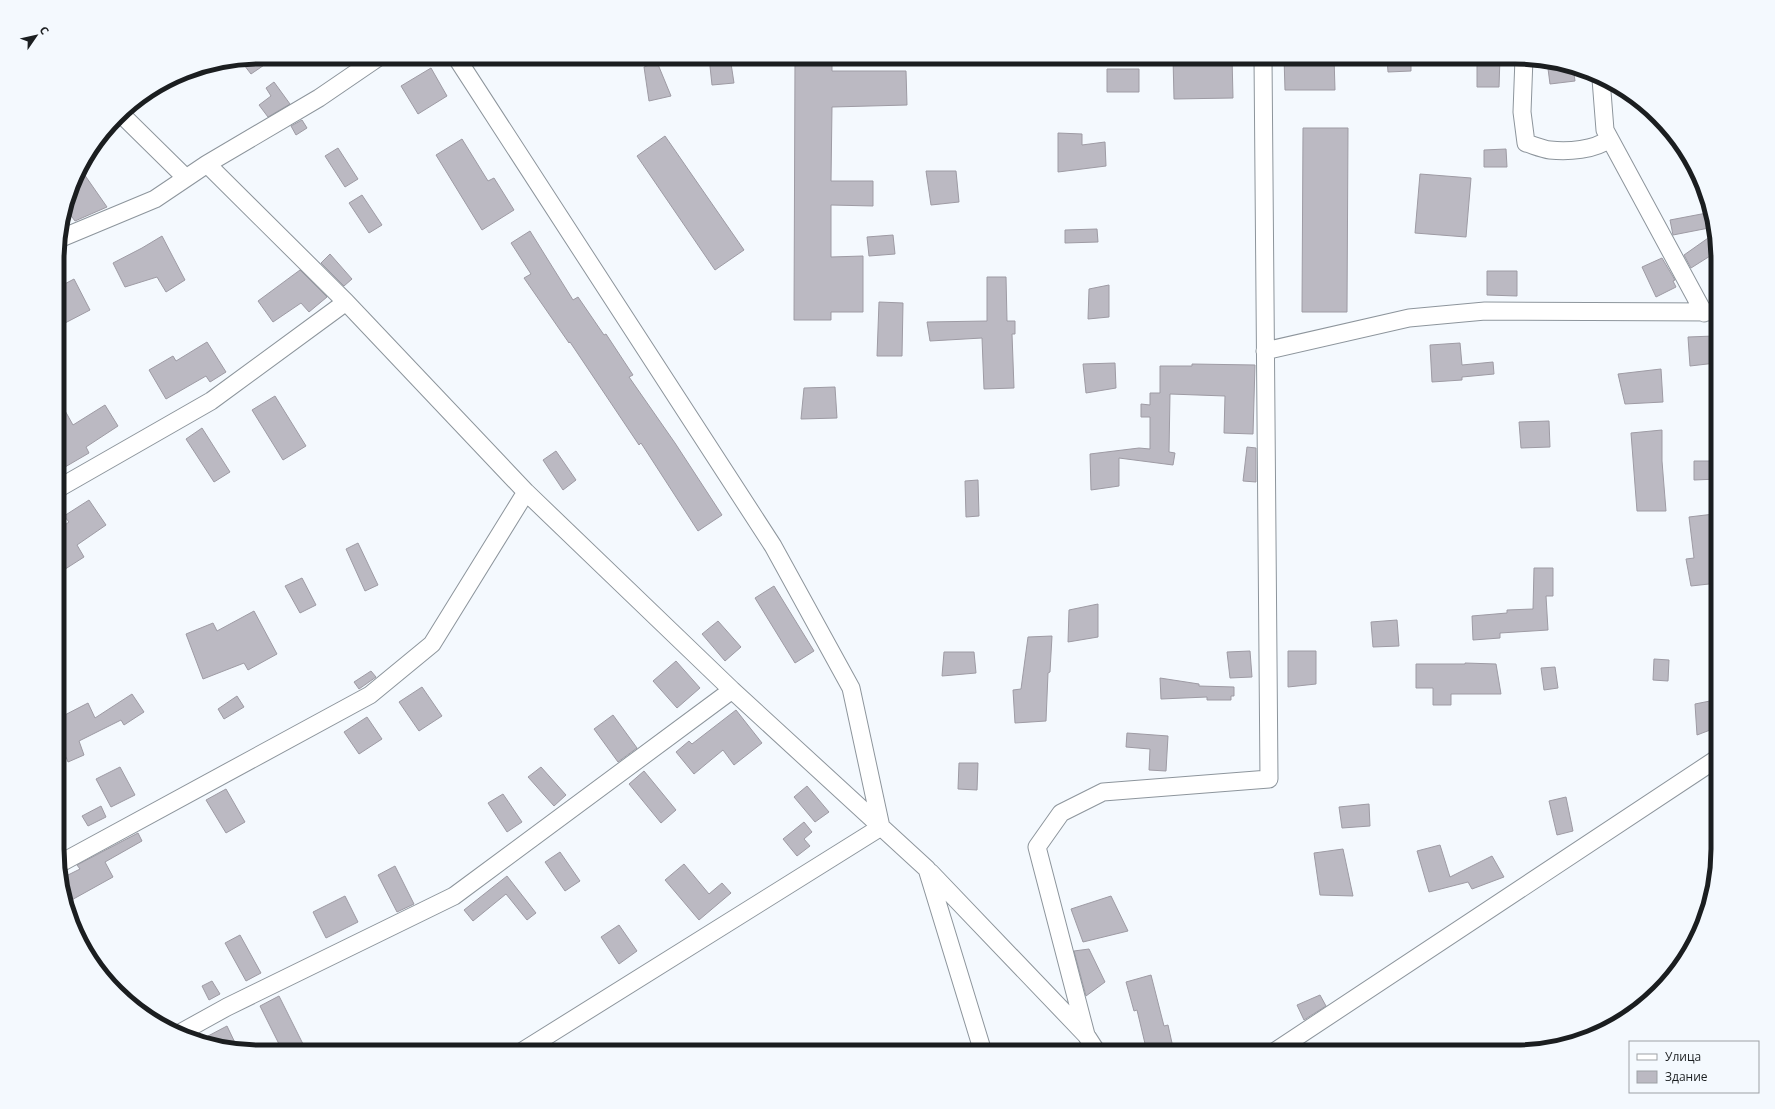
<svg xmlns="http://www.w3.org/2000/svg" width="1775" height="1109" font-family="'Open Sans',sans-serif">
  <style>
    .building { fill: #bbb9c2; stroke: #9e9ba4 }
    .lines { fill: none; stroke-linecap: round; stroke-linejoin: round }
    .minor-casing { stroke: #8d959c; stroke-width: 19 }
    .minor { stroke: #fff; stroke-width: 17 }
    .rim { fill: none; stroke: #1b1e20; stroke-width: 5 }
  </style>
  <rect width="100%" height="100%" fill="#f4f9fe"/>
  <path class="building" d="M260,57H276L251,74L241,61Z
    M709,57H730L734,83L712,85Z
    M795,57H832V71H906L907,105L832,107L831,181H873V206L831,205V257L863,256V312H831V320H794Z
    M1173,57H1232L1233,98L1174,99Z
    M1284,57H1334L1335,90H1285Z
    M1387,57H1411V71L1388,72Z
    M1477,57H1500L1499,87H1477Z
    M1547,61L1573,66L1575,81L1550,84Z
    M657,62L671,96L649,101L644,67Z
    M431,68L447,96L418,114L401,86Z
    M1107,69H1139V92H1107Z
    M274,82L290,104L268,117L259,105L271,96L266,88Z
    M302,120L307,128L296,135L291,126Z
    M1303,128H1348L1347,312H1302Z
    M1058,133L1082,134V145L1105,142L1106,166L1058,172Z
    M665,136L744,250L715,270L637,156Z
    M462,139L488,181L494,178L514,210L482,230L436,155Z
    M338,148L358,179L345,187L325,156Z
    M1506,149L1507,167H1484V150Z
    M926,171H956L959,202L931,205Z
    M84,174L107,207L75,221L66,209L75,181Z
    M1420,174L1471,178L1466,237L1415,233Z
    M362,195L382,225L369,233L349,203Z
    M1712,212L1714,227L1673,235L1670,220Z
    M1097,229L1098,242L1065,243V230Z
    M530,231L573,300L578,297L604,335L606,334L633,375L629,377L675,443L722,515L698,531L641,443L639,445L570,342L569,343L524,278L531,274L511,243Z
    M893,235L895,254L869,256L867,237Z
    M162,236L185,280L166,292L157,277L125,287L113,263L142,248Z
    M1711,236L1717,245L1718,251L1691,268L1684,255Z
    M330,254L352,279L344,286L321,263Z
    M1662,258L1675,280L1673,281L1676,287L1656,297L1642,267Z
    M300,270L327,297L309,312L301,303L273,322L258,301Z
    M1487,271H1517V296L1487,295Z
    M987,277H1006L1007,321H1015V334H1012L1014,388L984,389L982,338L930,341L927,322L987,321Z
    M74,279L90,310L65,323L59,311V287Z
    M1109,285V317L1088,319L1089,289Z
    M879,302L903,303L902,356H877Z
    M1714,336L1716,363L1690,366L1688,337Z
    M207,342L226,372L210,382L206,376L166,399L149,370L173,356L176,361Z
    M1460,343L1462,365L1493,362L1494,374L1462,377V380L1432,382L1430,345Z
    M1115,363L1116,388L1086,393L1083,364Z
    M1192,364L1255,365L1253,434L1224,433L1225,396L1170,394L1169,452L1175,453L1173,465L1119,458V486L1091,490L1090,454L1139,448L1150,449V417H1141V404L1150,405V393H1160V366H1192Z
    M1661,369L1663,402L1625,404L1618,374Z
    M835,387L837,418L801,419L804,388Z
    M275,396L306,446L283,460L252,410Z
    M59,400L73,425L105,405L118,426L86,447L89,453L65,467L59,457Z
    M1549,421L1550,447L1521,448L1519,422Z
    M202,428L230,472L214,482L186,439Z
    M1662,430V461L1666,511H1637L1631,433Z
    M1247,447L1256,448V482L1243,481Z
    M556,451L576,480L563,490L543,460Z
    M1694,461H1718V479L1694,480Z
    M978,480L979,516L966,517L965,481Z
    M89,500L106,525L77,545L84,557L59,573V529L69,522L64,516Z
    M1714,514L1718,541V583L1691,586L1686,559L1694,558L1689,517Z
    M358,543L378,585L365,591L346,549Z
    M1534,568H1553V596H1546L1548,630L1500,633V638L1473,640L1472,616L1507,613V610L1533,609Z
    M302,578L316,605L300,613L285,586Z
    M774,586L814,651L795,663L755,598Z
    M1098,604V637L1068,642L1069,610Z
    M254,611L277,654L248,670L244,663L203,679L186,634L213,623L217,631Z
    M1397,620L1399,646L1373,647L1371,622Z
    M718,621L741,647L725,661L702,634Z
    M1052,636L1050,672L1048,673L1046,721L1015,723L1013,690L1021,689L1028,637Z
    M1250,651L1252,677L1230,678L1227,652Z
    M1288,651H1316V684L1288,687Z
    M944,652H974L976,673L942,676Z
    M1654,659L1669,660L1668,681L1653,680Z
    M676,661L700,688L677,708L653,681Z
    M1465,663L1496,664L1501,694H1451V705H1433V688H1416V664H1465Z
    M1555,667L1558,688L1544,690L1541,668Z
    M371,671L376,677L359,689L354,682Z
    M1160,678L1199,684V686L1234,687V696H1231V700H1207V697L1161,699Z
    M422,687L442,716L419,731L399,702Z
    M132,694L144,712L124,725L121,720L79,741L84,755L68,762L66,757L59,761V718L88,703L95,718Z
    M237,696L244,707L224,719L218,709Z
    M1715,700L1718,710V727L1697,735L1695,704Z
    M736,710L762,743L734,765L723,750L694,774L676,752L689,741L692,744Z
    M613,715L637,748L618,762L594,729Z
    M367,717L382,739L359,754L344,732Z
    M1127,733L1168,736L1166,771L1149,770L1150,749L1126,747Z
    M959,763H978L977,790L958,789Z
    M120,767L135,795L111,807L96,779Z
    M541,767L566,795L554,806L528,777Z
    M644,771L676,810L661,823L629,784Z
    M807,786L829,812L815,822L794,797Z
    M226,789L245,822L226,833L206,800Z
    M503,794L522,822L507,832L488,803Z
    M1566,797L1573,831L1557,835L1549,801Z
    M1369,804L1370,826L1342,828L1339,807Z
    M101,806L106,817L88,826L82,816Z
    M804,822L812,832L804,839L810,846L797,856L783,839Z
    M138,833L142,841L105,862L113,877L68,902L60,879L80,869L77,865Z
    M1440,845L1450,877L1492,856L1504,877L1472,889L1468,882L1429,892L1417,851Z
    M1343,849L1353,896L1320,895L1314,853Z
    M560,852L580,881L565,891L545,862Z
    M684,864L709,894L722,883L731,893L699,920L665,880Z
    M395,866L414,904L397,912L378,875Z
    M507,876L536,913L527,920L506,894L473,921L464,910Z
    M345,896L358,922L326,938L313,912Z
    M1111,896L1128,931L1083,942L1071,909Z
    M619,925L637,951L619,964L601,937Z
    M240,935L261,973L246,981L225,943Z
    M1089,949L1105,982L1086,996L1074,951Z
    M1151,975L1164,1026L1168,1025L1174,1052H1147L1137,1010L1134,1011L1126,982Z
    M212,981L220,994L209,1000L202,986Z
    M1320,995L1326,1006L1304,1020L1297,1005Z
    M279,996L307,1052H283L260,1006Z
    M227,1026L238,1049L214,1046L208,1036Z"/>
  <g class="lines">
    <defs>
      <path id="minor" d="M456,57L773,546L851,688L881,827L521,1052
        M1524,58L1522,112L1526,143C1533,145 1542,149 1550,150C1568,152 1595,150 1609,139
        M1601,79L1605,130L1704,313
        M121,114L186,178
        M207,164L346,302L526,492L732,690L927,869L983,1052
        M59,239L155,199L207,164L319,98L379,57
        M1265,351L1409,318L1485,311L1718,312
        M59,488L211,401L346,302
        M59,864L370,695L432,644L526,492
        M930,872L1086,1035L1097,1052
        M180,1033L227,1007L454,896L732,690
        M1086,1035L1037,847L1061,813L1103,792L1269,779L1263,57
        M1274,1052L1718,758"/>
    </defs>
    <use href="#minor" class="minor-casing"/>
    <use href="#minor" class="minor"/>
  </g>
  <path d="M0 0H1775V1109H0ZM260 64H1515A196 196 0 0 1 1711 260V849A196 196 0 0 1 1515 1045H260A196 196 0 0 1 64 849V260A196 196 0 0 1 260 64Z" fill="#f4f9fe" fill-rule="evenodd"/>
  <path class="rim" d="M260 64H1515A196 196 0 0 1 1711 260V849A196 196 0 0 1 1515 1045H260A196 196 0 0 1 64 849V260A196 196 0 0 1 260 64Z"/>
  <rect x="1629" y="1041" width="130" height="52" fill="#f4f9fe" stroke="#9da1a5"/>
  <rect x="1637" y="1054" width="20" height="6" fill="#ffffff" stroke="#9da1a5"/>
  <text x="1665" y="1061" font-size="12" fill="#1b1e20">Улица</text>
  <rect x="1637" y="1071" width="20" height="12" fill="#bbb9c2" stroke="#9da1a5"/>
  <text x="1665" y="1081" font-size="12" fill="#1b1e20">Здание</text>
  <g transform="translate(36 36) rotate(56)" stroke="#f4f9fe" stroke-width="3" paint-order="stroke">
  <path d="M0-3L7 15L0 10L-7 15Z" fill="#1b1e20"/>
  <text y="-6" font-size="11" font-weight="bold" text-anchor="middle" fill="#1b1e20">С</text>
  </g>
</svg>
